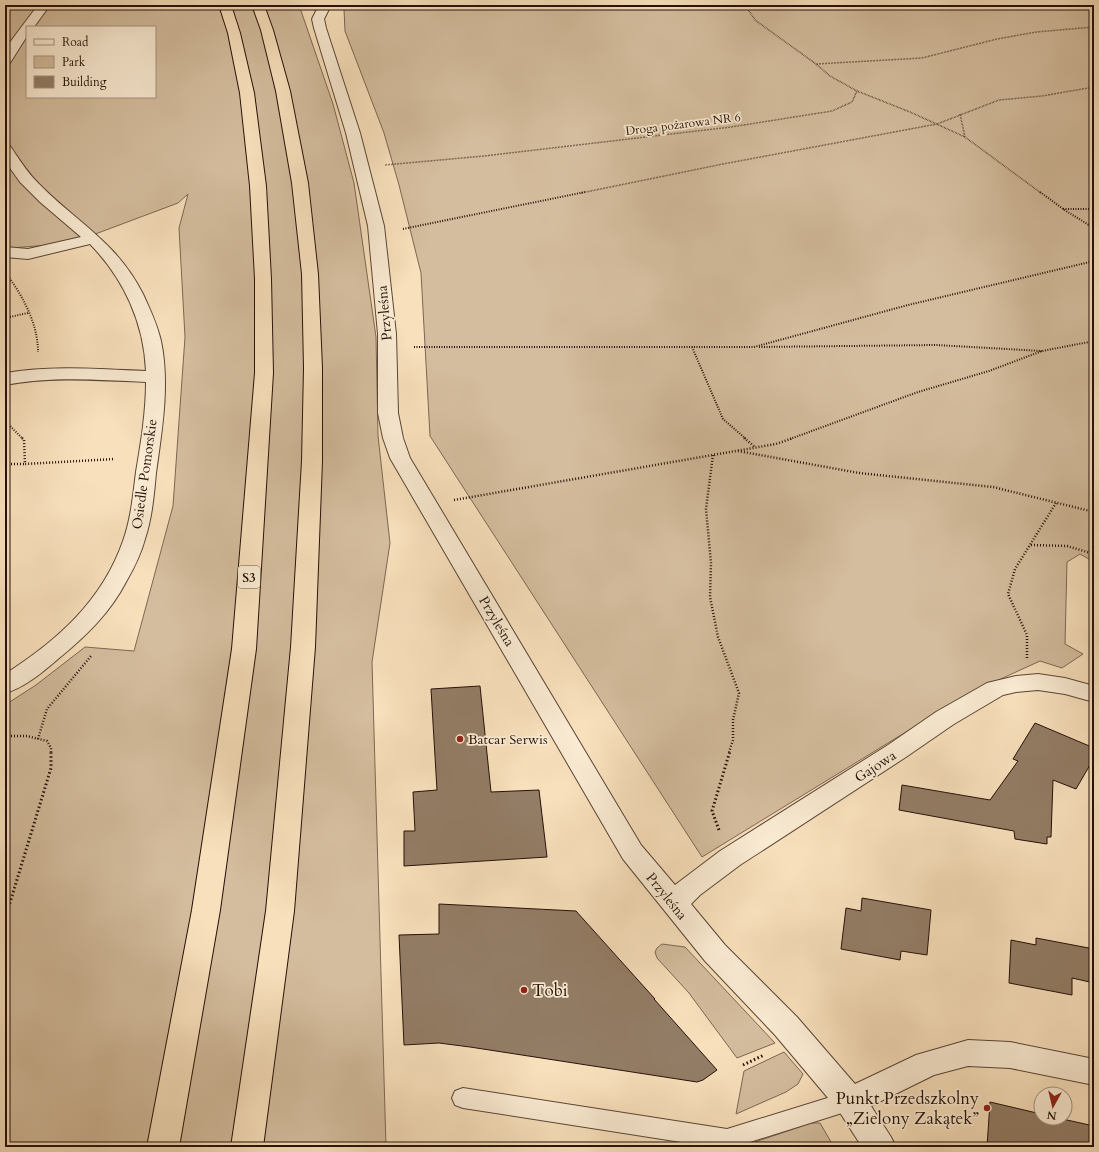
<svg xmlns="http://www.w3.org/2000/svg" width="1099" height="1152" font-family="Cardo,serif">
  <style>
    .green { fill: #d4bd9e; stroke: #7c6754; fill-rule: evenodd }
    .building { fill: #937d66; stroke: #251109 }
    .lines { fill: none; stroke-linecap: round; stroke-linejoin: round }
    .service-casing { stroke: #5a4536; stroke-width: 2 }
    .minor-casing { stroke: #5a4536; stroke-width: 2 }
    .motorway-casing { stroke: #251109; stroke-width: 2 }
    .path-far3 { stroke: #251109; stroke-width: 1.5; stroke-dasharray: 0.5 1; stroke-linecap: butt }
    .path-far2 { stroke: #251109; stroke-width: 2; stroke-dasharray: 1 1.5; stroke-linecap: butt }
    .path-far1 { stroke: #251109; stroke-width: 2.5; stroke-dasharray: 1 2; stroke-linecap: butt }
    .path { stroke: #251109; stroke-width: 3; stroke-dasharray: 1.5 2.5; stroke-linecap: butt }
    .service { fill: #faebd3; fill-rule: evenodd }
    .minor { fill: #faebd3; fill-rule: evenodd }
    .motorway { fill: #f8e0bc; fill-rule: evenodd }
    .poi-dot { fill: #8f2418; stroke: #faebd3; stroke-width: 1.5 }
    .labels { text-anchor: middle; stroke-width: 3.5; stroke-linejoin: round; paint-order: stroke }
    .far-street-label { font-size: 12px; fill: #251109; stroke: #faebd3 }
    .shield { fill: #faebd3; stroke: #655246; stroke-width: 1 }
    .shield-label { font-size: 13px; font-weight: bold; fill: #251109 }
    .street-label { font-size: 14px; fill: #251109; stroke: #faebd3 }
    .poi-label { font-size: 14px; fill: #251109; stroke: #faebd3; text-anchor: start }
    .near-poi-label { font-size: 17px; fill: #251109; stroke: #faebd3; text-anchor: start }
  </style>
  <rect width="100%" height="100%" fill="#f8e0bc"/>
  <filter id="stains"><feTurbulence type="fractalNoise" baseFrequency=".005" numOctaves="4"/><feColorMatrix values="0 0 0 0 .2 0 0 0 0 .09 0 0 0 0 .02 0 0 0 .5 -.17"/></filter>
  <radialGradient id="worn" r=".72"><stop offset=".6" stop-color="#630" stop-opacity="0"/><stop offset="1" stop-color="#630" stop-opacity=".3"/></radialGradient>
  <path class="green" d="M5,5H299L333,104L354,183L376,337L378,436L390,543L372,662L386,1147H5V705L36,685L85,647L134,651L173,506L185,337L179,228L188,194L178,203L90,236L63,244L10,248L5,238ZM27,27H155V97H27Z
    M348,5H1094V562L1080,554L1067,562L1065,644L1083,654L1062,668L1040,661L968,694L702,857L430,436L421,273L399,185L384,133L345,31L344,9Z
    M662,944L685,947L775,1043L737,1058L689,993L657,958L655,952L657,948Z
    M784,1052L803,1074L798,1084L786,1092L736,1114L744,1071Z
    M811,1123H820L834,1147H754L755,1142Z"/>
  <path class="building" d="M480,686L491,792L539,790L547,857L404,866V831H415L413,792L437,790L431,689Z
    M1035,723L1094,748V758L1076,789L1053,780L1051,837H1047V844L1015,839L1014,831L899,810L902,785L990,800L1018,761L1013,759Z
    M862,898L931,910L927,955L901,951L900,960L841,949L846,908L861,911Z
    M439,904L576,911L655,999H654L717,1070L703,1080L697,1082L470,1047L439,1043L404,1045L399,935L439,934Z
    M1036,938L1094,949V983L1072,978V995L1009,983L1011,940L1036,945Z
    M990,1102L1041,1114V1118H1058L1094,1126V1147H987Z"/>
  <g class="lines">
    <defs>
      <path id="service" d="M463,1088L727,1129L850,1091L858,1094L861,1101L858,1108L734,1147H713L463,1108L455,1105L452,1098L455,1091Z"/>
      <path id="minor" d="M38,5H50L34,27H27V36L10,63L5,64V49Z
        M319,5H331L324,19L326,28L360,133L384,226L396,334L398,413L403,438L410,458L641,845L675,885L720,851L888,745L936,712L987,683L1016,676L1038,674L1065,678L1094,686V702L1065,694L1038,690L1016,692L1003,695L954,724L906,757L740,865L700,895L691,904L725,945L797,1017L855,1084L916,1055L968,1040L1010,1042L1094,1059V1085L1010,1068L968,1066L934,1075L871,1106L891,1137L896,1147H862L839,1111L775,1035L705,961L623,859L390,458L383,438L378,413V334L368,226L346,133L314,28L312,19Z
        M5,145L10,146C19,159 27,172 38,183C77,223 116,241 143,294C150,309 157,324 161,341C170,384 162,430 156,473C154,495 152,518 145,539C141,554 134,568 126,582C110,613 85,637 58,659C43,672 24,688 5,693V674C57,641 102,601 123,541C131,519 133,495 136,472C141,442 146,412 146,382C97,380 53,376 5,385V373C53,365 98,369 146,371C144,323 124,279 90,244L28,259L5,257V247L28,249L81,237L40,202L20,182L5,161Z"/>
      <path id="motorway" d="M219,5H231L240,33L254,93L266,186L271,279L273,373L256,649L220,910L179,1147H147L192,910L232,649L255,373V279L250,186L240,93L228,33Z
        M252,5H264L273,30L290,91L308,183L318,274L322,368V461L315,647L294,911L263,1147H231L266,911L291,647L302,461L304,368L302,274L292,183L276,91L261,30Z"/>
    </defs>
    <use href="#service" class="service-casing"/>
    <use href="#minor" class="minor-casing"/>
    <use href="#motorway" class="motorway-casing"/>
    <path class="path-far3" d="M745,5L755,20L816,64L830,76L857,91L910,112L965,137L1041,193
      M816,64L922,58L997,39L1036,32L1094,27
      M960,114L965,137
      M385,165L484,156L731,127L832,111L852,102L857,91
      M581,193L723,164L937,124L999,100L1042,96L1094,87"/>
    <path class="path-far2" d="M1040,192L1066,211L1094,228
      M1063,209H1094
      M1089,226L1094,221
      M403,229L585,192
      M8,276C24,298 38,325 38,352
      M5,318L28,313
      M414,347H754L908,305L1094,261
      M692,347L723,419L746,439
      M759,347L936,345L1042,351
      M5,421L23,439
      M790,439L918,392L989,371L1042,351L1094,341"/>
    <path class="path-far1" d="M22,438L24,440L25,464L115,459
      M744,438L755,447
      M738,451L859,473L993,487L1094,512
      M713,455L706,509L711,563L710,597L718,637L739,693L733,720V740L729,752
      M5,464H25
      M454,500L776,444L793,438
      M1031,545L1067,546L1094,554
      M1027,658V635L1008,594L1015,569L1056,503
      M5,736H27L47,741L51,748V752
      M38,739L47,709L91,656"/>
    <path class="path" d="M719,830L712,811L730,751
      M5,919L51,768V751
      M743,1065L764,1055"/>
    <use href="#service" class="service"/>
    <use href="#minor" class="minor"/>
    <use href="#motorway" class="motorway"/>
  </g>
  <g class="poi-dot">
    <circle cx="460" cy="739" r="4"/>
    <circle cx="524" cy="990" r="4"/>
    <circle cx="987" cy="1108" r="4"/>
  </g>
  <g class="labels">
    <g class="far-street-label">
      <text transform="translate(683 124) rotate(-7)" y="4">Droga pożarowa NR 6</text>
    </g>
    <rect class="shield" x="238" y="566" width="22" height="22" rx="3"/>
    <g class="shield-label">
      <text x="249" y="582">S3</text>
    </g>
    <g class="street-label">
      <text transform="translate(384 313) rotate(-95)" y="5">Przyleśna</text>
      <text transform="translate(144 474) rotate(-82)" y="5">Osiedle Pomorskie</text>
      <text transform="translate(497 621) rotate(59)" y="5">Przyleśna</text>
      <text transform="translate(875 766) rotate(-33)" y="5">Gajowa</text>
      <text transform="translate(667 896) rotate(51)" y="5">Przyleśna</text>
    </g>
    <g class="poi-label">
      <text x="468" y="744">Batcar Serwis</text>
    </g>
    <g class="near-poi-label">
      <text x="532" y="996">Tobi</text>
      <text x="979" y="1104" text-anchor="end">Punkt Przedszkolny<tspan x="979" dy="20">„Zielony Zakątek”</tspan></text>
    </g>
  </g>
  <rect width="1099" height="1152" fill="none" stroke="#f8e0bc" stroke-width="20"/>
  <rect x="6" y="6" width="1087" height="1140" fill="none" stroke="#251109" stroke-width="2"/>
  <rect x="10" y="10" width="1079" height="1132" fill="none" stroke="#251109"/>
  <rect x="26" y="26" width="130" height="72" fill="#faebd3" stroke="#a59482"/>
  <rect x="34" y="39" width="20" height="6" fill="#faebd3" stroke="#a59482"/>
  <text x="62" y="46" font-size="12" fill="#251109">Road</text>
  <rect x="34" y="56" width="20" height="12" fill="#d4bd9e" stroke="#a59482"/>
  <text x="62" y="66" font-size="12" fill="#251109">Park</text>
  <rect x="34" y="76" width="20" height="12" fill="#937d66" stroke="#a59482"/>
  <text x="62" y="86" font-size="12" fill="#251109">Building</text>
  <g transform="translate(1053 1106) rotate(188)"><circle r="19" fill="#faebd3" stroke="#a59482"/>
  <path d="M0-3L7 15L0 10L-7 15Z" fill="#8f2418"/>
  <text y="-6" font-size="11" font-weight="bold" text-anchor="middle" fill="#251109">N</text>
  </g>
  <rect width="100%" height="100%" filter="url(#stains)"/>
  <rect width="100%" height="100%" fill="url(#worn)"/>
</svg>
